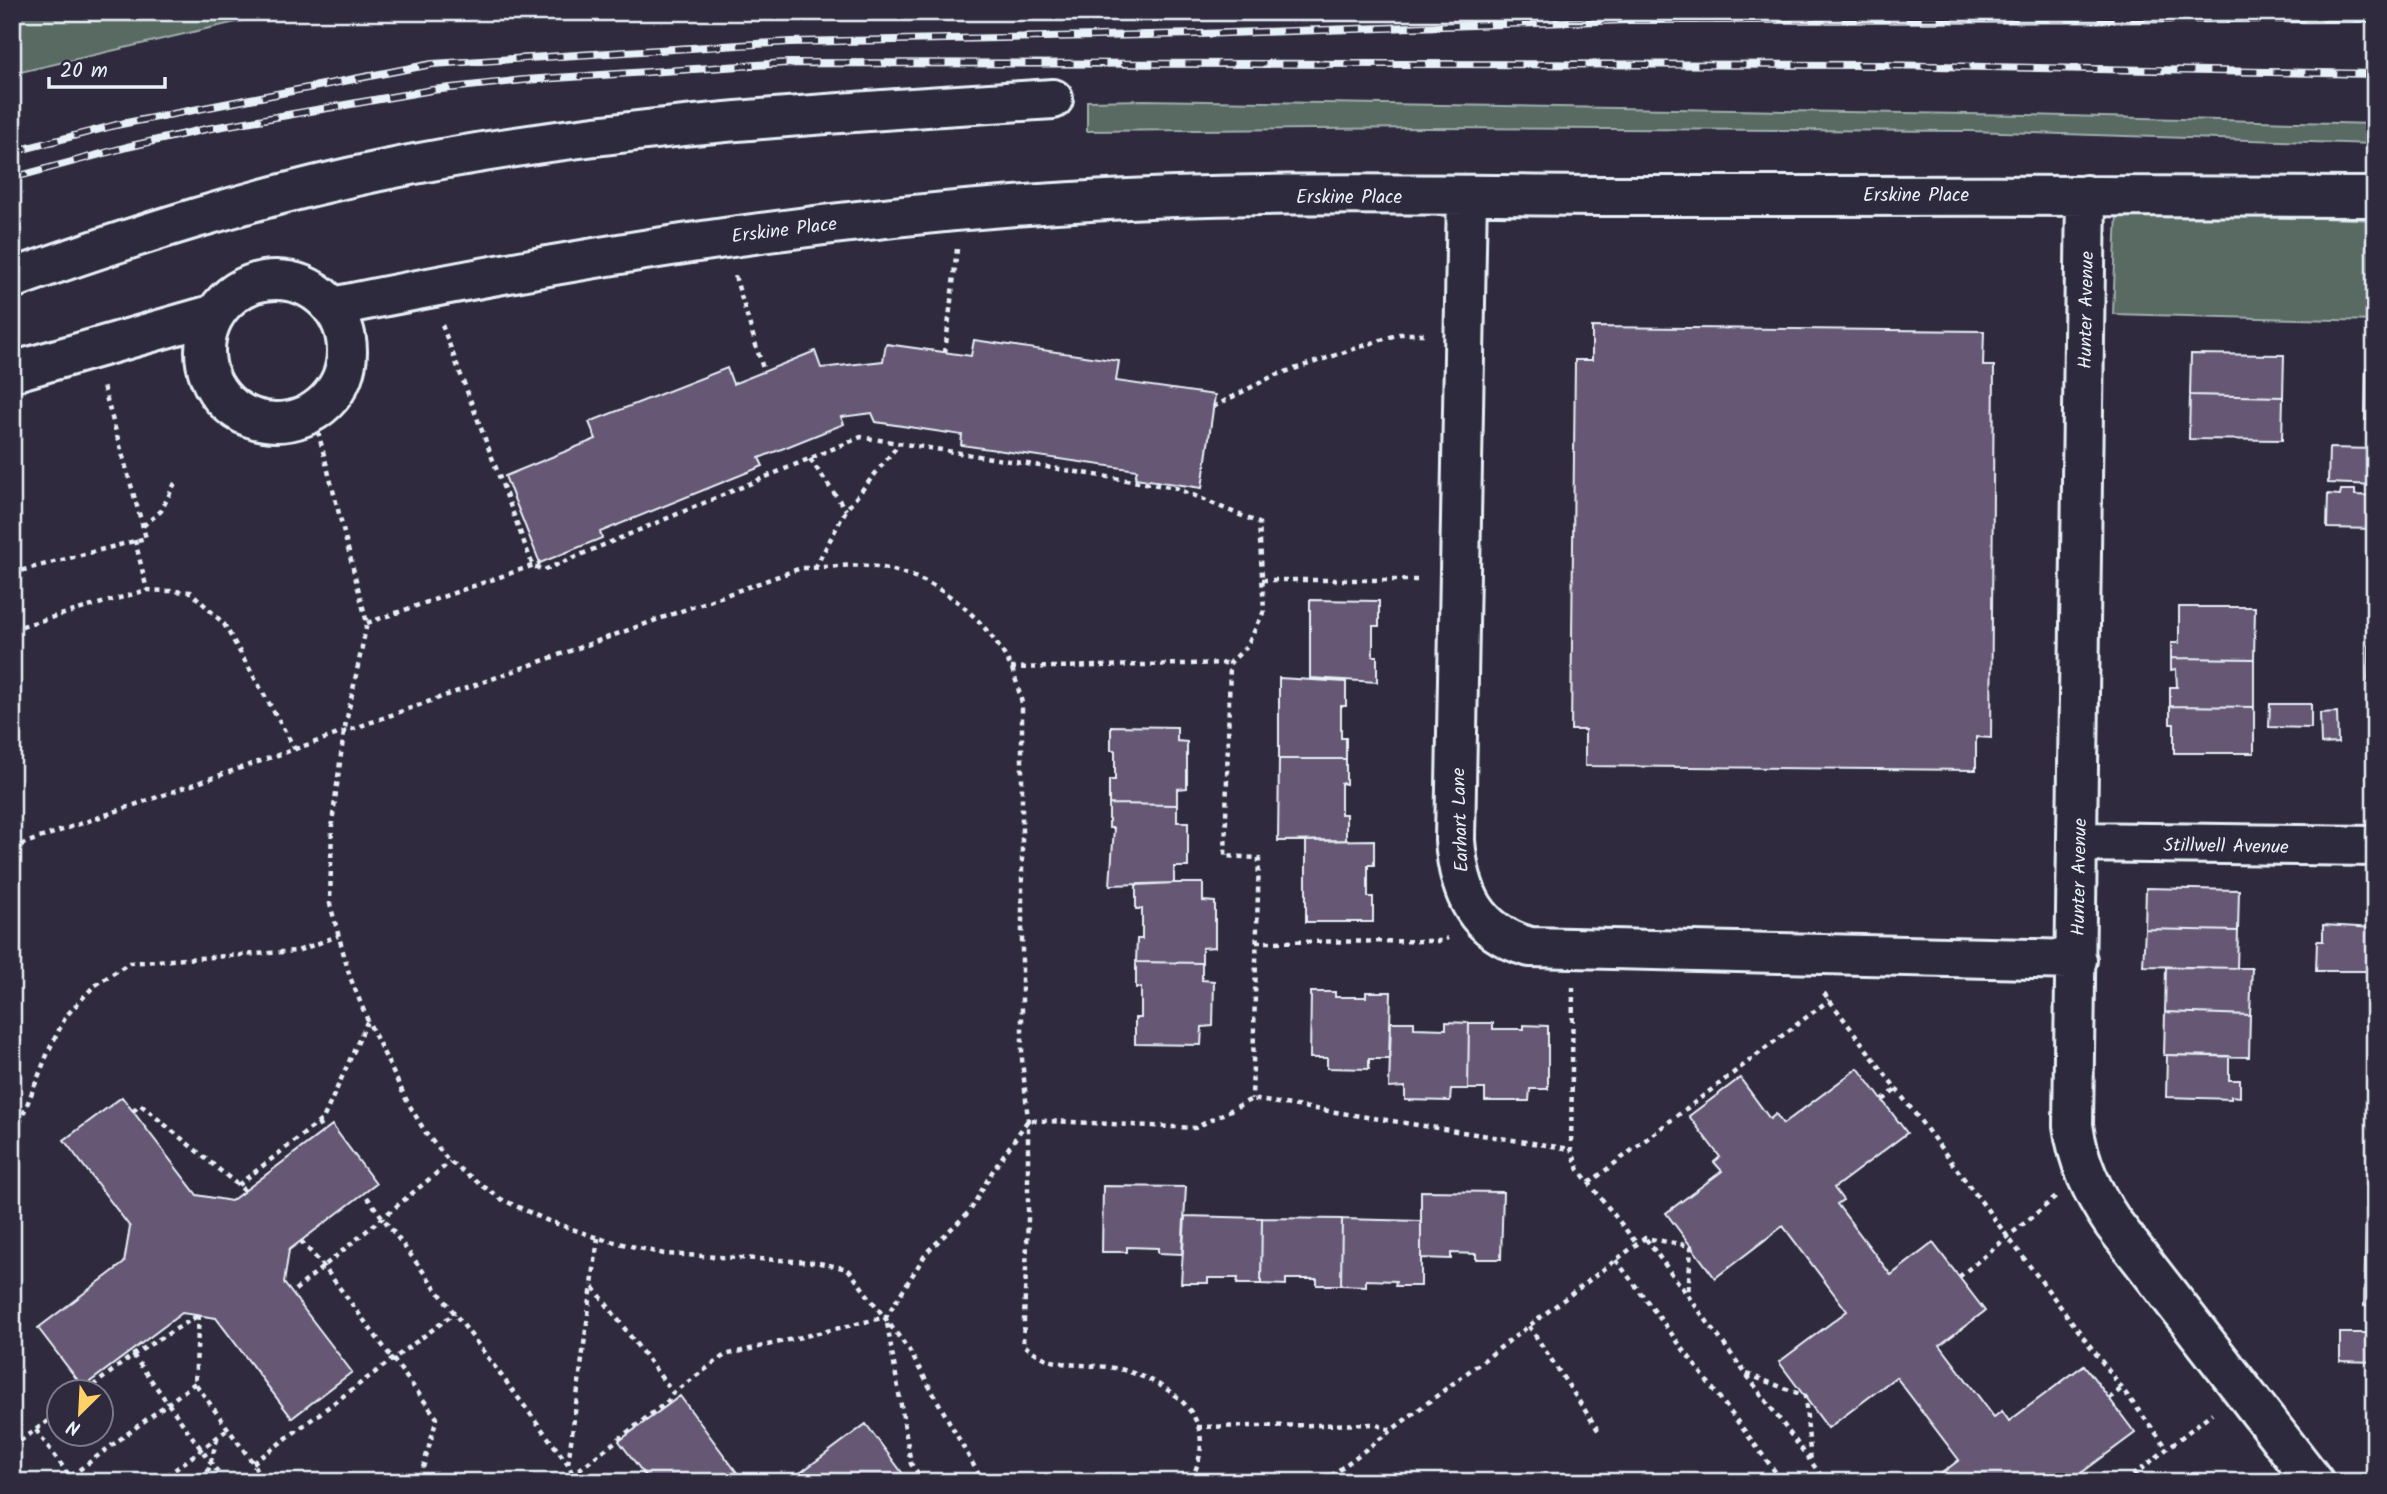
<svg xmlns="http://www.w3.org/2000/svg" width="2387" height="1494" font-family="Kalam,sans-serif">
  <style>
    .green { fill: #596a62; stroke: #a0aead; stroke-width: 2 }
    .building { fill: #665975; stroke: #e8f1f8; stroke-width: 2 }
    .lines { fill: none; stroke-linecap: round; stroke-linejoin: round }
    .minor-casing { stroke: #e8f1f8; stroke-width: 44 }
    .path { stroke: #e8f1f8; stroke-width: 4.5; stroke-dasharray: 5 5; stroke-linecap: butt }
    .minor { stroke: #2f2a3d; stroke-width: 38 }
    .rail-casing { stroke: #e8f1f8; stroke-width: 8 }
    .rail { stroke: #2f2a3d; stroke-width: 5; stroke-dasharray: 16; stroke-linecap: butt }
    .labels { text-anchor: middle; stroke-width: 7; stroke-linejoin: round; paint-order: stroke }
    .street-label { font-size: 19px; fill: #e8f1f8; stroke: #2f2a3d }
  </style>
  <rect width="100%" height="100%" fill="#2f2a3d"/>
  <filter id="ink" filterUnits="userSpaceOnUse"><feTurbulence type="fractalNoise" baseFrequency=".0143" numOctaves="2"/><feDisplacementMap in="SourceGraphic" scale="14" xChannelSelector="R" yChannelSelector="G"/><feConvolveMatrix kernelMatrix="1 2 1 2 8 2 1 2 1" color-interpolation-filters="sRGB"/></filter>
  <g filter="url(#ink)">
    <path class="green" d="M12,12H279L12,74Z
      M1145,100L2027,115L2375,124V144L1968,131L1426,128L1087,131V101Z
      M2117,211L2375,220V321L2113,314Z"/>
    <path class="building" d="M1592,327L1984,331L1983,366H1994L1991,738L1976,737V770L1585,766V730H1571L1575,360H1592Z
      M974,340L1119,361L1116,381L1215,395L1202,488L1135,478L1137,470L961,445L962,435L876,422L872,413L841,417L844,424L759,458L763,466L600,532L602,538L540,563L505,476L596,439L589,422L727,368L733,384L815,351L821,368L883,361L886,344L971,356Z
      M2191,354L2284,355L2283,397L2190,395Z
      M2366,368H2375V420H2365Z
      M2190,395L2283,397L2282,440L2189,439Z
      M2329,448L2375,449V485L2328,483Z
      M2341,490H2355V495L2375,496V529L2327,528L2328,494L2340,495Z
      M1310,600L1379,601V626H1373V656H1377V682L1310,678Z
      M2370,605H2375V643H2369Z
      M2179,607H2255L2254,659L2171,658V643H2179Z
      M2369,643H2375V682L2368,681Z
      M2171,658L2254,659V707L2170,706V687H2177L2176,669L2171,670Z
      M1279,678L1346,682V706H1341V738H1346V759H1279Z
      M2270,704H2311V728L2269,727Z
      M2170,706L2254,707V753H2174V724H2170Z
      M2337,712L2338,743L2321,744L2320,713Z
      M1111,726L1177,727V741L1187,742V788L1177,789V805L1109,804V780H1115V750H1111Z
      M1279,759H1346V784L1341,783V814H1346V840L1278,841Z
      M1109,804L1177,805V822H1188V867H1174V883L1110,885L1114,828H1109Z
      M1374,840V865H1368V897H1373V922H1306V841Z
      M1174,883H1203V901L1215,902V947L1202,948V963L1136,962L1137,939H1142V909H1136V885Z
      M2146,888L2239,890L2238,931L2145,929Z
      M2323,925L2375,928V971H2316L2317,941H2323Z
      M2145,929L2238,931L2237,968L2143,966Z
      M1136,962L1202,963V980L1214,981L1213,1026L1202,1027L1201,1045L1135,1044V1018H1141V988H1136Z
      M2166,967L2252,968L2250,1015L2165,1012Z
      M1311,992H1335V997H1366V992H1391L1389,1059H1369V1069L1327,1068V1058H1310Z
      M2165,1012L2250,1015L2249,1057L2164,1055Z
      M1391,1022H1414V1028L1446,1029V1022L1469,1023L1468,1089H1451L1450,1101L1405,1100V1087L1389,1088Z
      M1469,1023H1493V1029H1524V1025L1548,1026V1089H1530L1529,1101H1485V1089H1468Z
      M2167,1055L2229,1056V1080H2240V1097L2231,1096V1099L2166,1097Z
      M1858,1068L1907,1133L1834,1188L1843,1200L1837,1204L1891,1275L1933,1243L1985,1311L1940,1345L1994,1417L2002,1411L2009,1421L2084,1365L2135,1433L2069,1482H1930L1959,1460L1896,1377L1828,1428L1779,1362L1847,1311L1783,1226L1715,1278L1666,1213L1722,1171L1714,1162L1720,1157L1689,1116L1740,1078L1770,1119L1776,1114L1783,1124Z
      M122,1097L197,1195L231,1201L332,1125L376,1184L289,1250L284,1283L352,1372L292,1418L216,1318L182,1313L83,1387L38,1328L124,1263L130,1227L64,1140Z
      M1103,1186L1186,1187L1182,1254L1158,1253V1248L1127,1247V1252H1102Z
      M1421,1191L1503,1192L1501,1259H1476V1254L1451,1253V1259L1421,1258Z
      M2366,1213H2375V1307L2364,1306Z
      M1185,1216L1262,1218L1261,1284H1237L1238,1278H1208V1283H1181Z
      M1262,1218L1342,1219L1341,1285H1317V1279H1286V1285L1261,1284Z
      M1342,1219L1421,1221V1286H1395L1396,1281L1366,1280V1286L1341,1285Z
      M2340,1333H2375V1362L2340,1361Z
      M680,1396L744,1482H650L619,1441Z
      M866,1424L909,1482H788Z"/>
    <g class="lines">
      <defs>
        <path id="minor" d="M1467,195L1455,840C1459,892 1475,932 1530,947L2077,960
          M2086,195L2073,1125C2078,1162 2092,1192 2113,1223L2314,1482
          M12,279C133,236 254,197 380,171C601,125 828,113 1053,99
          M205 351a71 71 0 1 1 142 0a71 71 0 1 1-142 0Z
          M332,307C572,258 812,219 1056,203C1244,190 1434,195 1622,196C1873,196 2124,195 2375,197
          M12,372L215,314
          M2078,842L2375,846"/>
      </defs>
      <use href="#minor" class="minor-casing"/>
      <path class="path" d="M735,276L764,372
        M442,325L533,566L544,570L861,437L1176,488L1259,523L1264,611L1247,646L1230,663L1225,856L1259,858L1252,1099
        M945,353L957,249
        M1213,407L1273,376L1399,334H1428
        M313,412L367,623L344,732L332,823L330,904L350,977L368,1021L407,1101L427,1135L450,1162L501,1199L546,1220L598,1238L664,1254L815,1262L848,1269L909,1350L983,1482
        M810,459L846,510
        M143,526L161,511L175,483
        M135,540L147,590
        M815,568L846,510L899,444
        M12,573L146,538L103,386
        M1262,580H1422
        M367,623L540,563
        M12,629L147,590L191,592L224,624L295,749
        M1011,668L1230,663
        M12,850L25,843L344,732L801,568C826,568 853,563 877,567C935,575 984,615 1011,667C1016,678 1019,692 1022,703V1059L1028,1120V1218L1023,1345C1033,1351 1045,1360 1057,1362C1079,1367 1105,1364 1127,1371C1181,1389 1221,1423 1190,1482
        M1256,942L1440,941L1448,938
        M1573,987L1571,1149L1579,1170L1637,1244
        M1824,993L2167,1448
        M1883,1100L1897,1089
        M133,1111L141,1105L245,1191
        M318,1123L323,1132
        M12,1142L49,1050L66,1016L94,986L129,963L297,951L338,936
        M1589,1183L1829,1000
        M238,1185L323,1119L367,1022
        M367,1197L568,1464
        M598,1238L592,1285L673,1393
        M1646,1239L1826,1482
        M301,1241L324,1267L437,1418L419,1482
        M1616,1260L1783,1482
        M1959,1277L2056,1197
        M295,1290L450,1162
        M199,1315L195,1383L253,1463L262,1482
        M1529,1326L1600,1433
        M133,1355L225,1482
        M1747,1374L1805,1396L1811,1462
        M85,1392L133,1355L199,1315
        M2109,1399L2122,1388
        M1197,1427L1375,1424L1390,1430
        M36,1430L74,1482
        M12,1447L60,1412
        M253,1463L455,1313
        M63,1482L195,1383
        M159,1482L228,1429
        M205,1482L218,1436
        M563,1482L668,1401L673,1393L725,1355L886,1317
        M576,1482L568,1464L592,1285
        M925,1482L911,1464L886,1317L927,1252L970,1211L992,1172L1028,1120L1195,1128L1252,1099L1571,1149
        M1323,1482L1645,1238L1691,1246L1688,1297
        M2125,1482L2212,1413"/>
      <use href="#minor" class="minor"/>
      <defs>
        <path id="rail" d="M12,152L116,125L432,64L790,42L1199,34L1629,20L2375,19
          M12,178L127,147L206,129L432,90L524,80L787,63L1879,65L2375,74"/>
      </defs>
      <use href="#rail" class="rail-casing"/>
      <use href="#rail" class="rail"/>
    </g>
  </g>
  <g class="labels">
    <g class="street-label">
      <text x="1916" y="201">Erskine Place</text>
      <text x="1349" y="203">Erskine Place</text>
      <text transform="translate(784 229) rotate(-7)" y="7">Erskine Place</text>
      <text transform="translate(2085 310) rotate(-89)" y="7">Hunter Avenue</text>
      <text transform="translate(1459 820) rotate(-92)" y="7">Earhart Lane</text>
      <text transform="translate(2226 845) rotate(1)" y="7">Stillwell Avenue</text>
      <text transform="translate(2078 877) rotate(-89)" y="7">Hunter Avenue</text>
    </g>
  </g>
  <rect width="2387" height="1494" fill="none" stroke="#2f2a3d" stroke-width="42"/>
  <rect x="21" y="21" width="2345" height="1452" fill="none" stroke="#e8f1f8" stroke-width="2.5" filter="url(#ink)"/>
  <g transform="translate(80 1413) rotate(204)"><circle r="33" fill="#2f2a3d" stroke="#797a88" stroke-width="2"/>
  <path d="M0-5L12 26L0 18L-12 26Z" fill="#ffd166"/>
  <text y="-10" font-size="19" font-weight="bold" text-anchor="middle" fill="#e8f1f8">N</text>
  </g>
  <path d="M49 77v10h116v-10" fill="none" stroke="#e8f1f8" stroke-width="3.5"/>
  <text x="60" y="77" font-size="21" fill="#e8f1f8" stroke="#2f2a3d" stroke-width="5" paint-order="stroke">20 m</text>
</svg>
